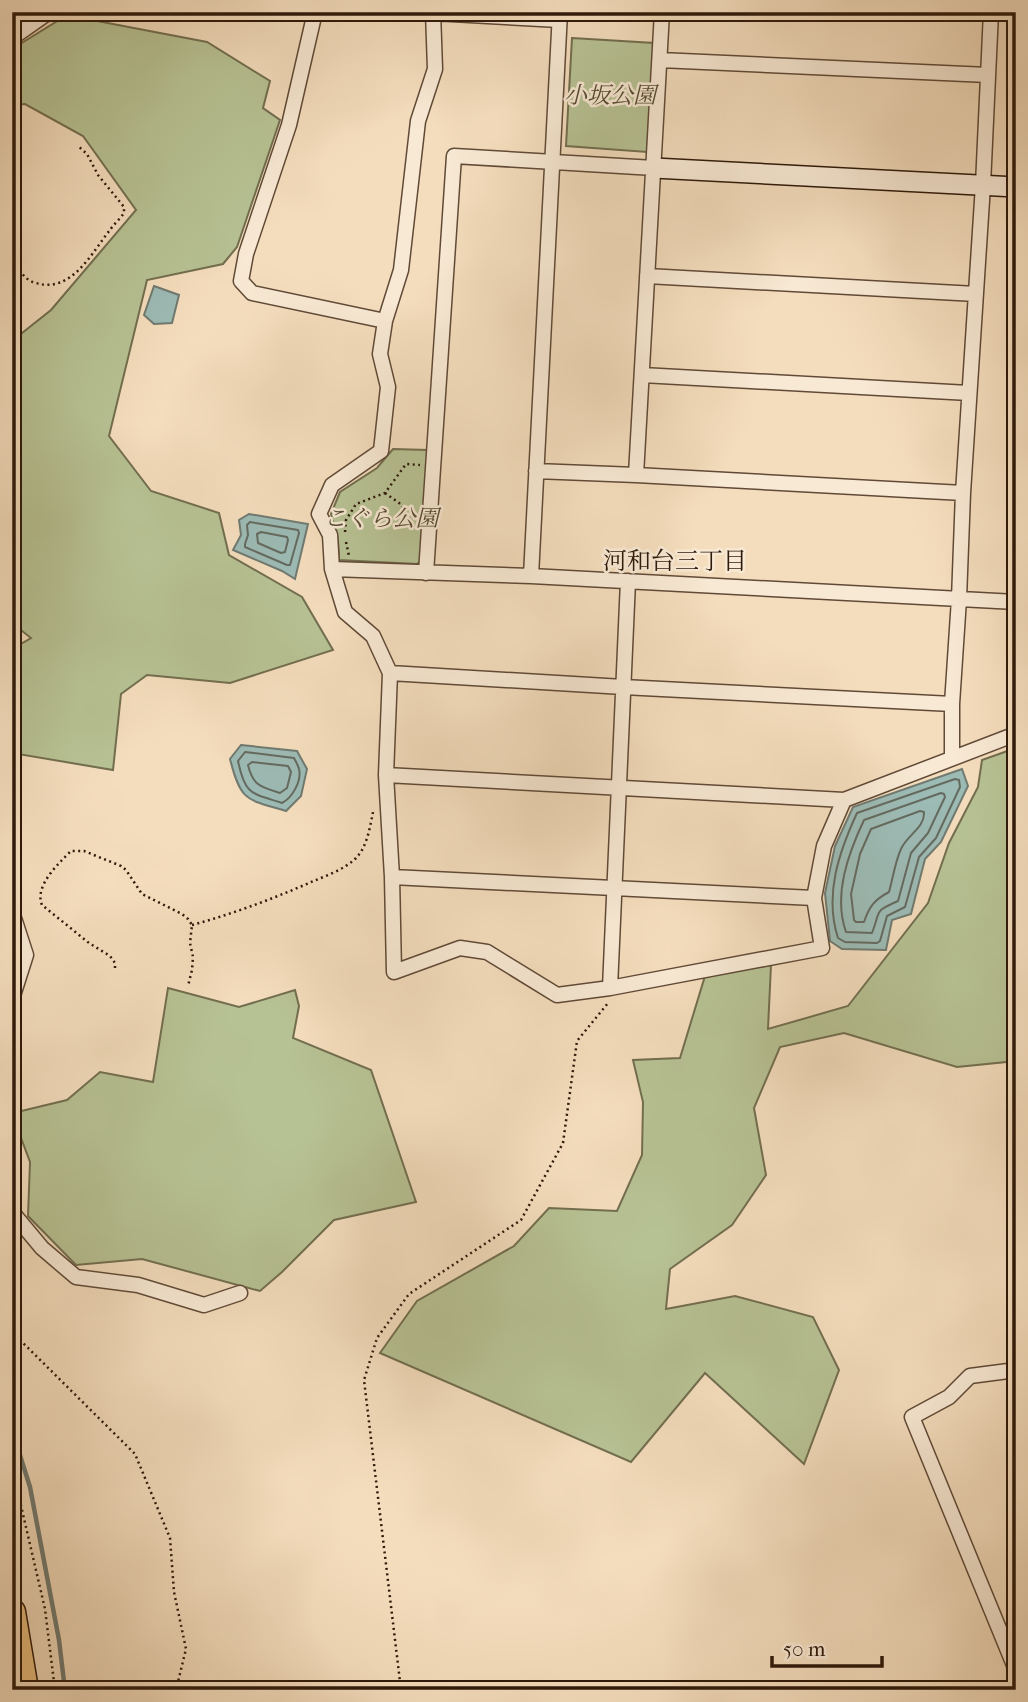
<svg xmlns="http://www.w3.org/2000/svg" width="1028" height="1702" font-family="'IM FELL French Canon','Noto Serif JP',serif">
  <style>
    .green { fill: #b7c294; stroke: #726e4f; stroke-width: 2 }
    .water { fill: #9cbbb5; stroke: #707a71; stroke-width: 2 }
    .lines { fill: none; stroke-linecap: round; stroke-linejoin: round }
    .shore { stroke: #656a60; stroke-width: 2 }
    .stream { stroke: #707a71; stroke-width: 4.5 }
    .street-casing { stroke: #604a37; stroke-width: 17 }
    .secondary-casing { stroke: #2e190a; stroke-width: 22 }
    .highway-casing { stroke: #2e190a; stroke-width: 29 }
    .path { stroke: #2e190a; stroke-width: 2.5; stroke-dasharray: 2 3.5; stroke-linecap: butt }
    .street { stroke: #f8e9d4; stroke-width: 14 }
    .secondary { stroke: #f8e9d4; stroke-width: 19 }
    .highway { stroke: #eabe7e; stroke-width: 26 }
    .labels { text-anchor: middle; stroke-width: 5; stroke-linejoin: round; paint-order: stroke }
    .park-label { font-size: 23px; font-style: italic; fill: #574c33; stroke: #f8e9d4 }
    .neighbourhood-label { font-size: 24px; fill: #2e190a; stroke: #f8e9d4 }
  </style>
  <rect width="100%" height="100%" fill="#f4ddbd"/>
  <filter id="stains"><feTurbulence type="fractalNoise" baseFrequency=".00286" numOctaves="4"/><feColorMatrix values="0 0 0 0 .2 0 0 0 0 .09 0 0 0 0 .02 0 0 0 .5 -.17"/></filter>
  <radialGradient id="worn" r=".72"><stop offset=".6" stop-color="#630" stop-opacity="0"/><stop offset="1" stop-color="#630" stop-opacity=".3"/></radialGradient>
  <path class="green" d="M59,20H92L207,42L270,81L263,108L280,120L237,247L223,264L147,280L109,436L151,491L219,513L229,555L302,597L333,650L230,683L147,675L121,694L113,770L12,753V649L31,638L12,623V341L51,310L136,210L83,136L25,104L12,105V49Z
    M572,38L654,43L647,152L566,146Z
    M393,449L428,450L422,560L417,564L339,560L338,540L331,514L340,492L377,468Z
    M1016,748V1061L957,1067L844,1033L780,1047L754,1108L766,1175L732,1225L670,1269L666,1309L735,1296L813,1317L839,1370L804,1464L705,1373L631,1462L380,1353L417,1301L514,1246L549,1208L617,1211L642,1155L643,1102L633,1060L680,1058L705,976L771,965L768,1029L848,1006L928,903L949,843L978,787L982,760Z
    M168,988L239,1007L295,990L299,1006L293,1038L371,1070L416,1202L334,1220L282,1272L260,1291L142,1259L76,1265L28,1216L30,1162L18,1130L17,1112L67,1100L100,1072L153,1082Z"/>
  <path class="water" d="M154,286L179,295L172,323L154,324L144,315Z
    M249,514L308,524L295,579L282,571L233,550L241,535L239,520Z
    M241,745L297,751L307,769L301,796L286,811C246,799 241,802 230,759Z
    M962,769L968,786L941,842L925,859L911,914L892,920L886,950L842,949L830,941L825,893L835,846L853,807Z"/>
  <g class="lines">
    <path class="shore" d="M250,522L298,530L299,533L290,565H287L245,547V544L248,535L247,525Z
      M261,532L287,537L288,540L285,552L281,553L258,543L257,534Z
      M245,752L294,758C296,762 298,765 299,769C302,781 292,798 282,803C251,793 245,795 238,761Z
      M252,762L288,766L291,772L287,788L280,793C261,787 253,786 248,765Z
      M955,779L959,780L960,787L936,838L919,857L905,907L887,916L880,941L877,943L845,942L838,938C824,895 839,852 857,813Z
      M941,793L944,794L945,797L928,833L911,853L898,901C873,912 881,910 872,933L846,932C833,895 848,854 864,820Z
      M920,811L924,812C925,828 907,835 901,849C895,862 893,878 889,892C874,900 869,907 864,922H856L854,920L851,894L860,854L871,829Z"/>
    <path class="stream" d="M12,1430L30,1487L59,1640L65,1690"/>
    <defs>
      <path id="street" d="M315,12L289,125L246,254L241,281L252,293L385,321
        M433,12L435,69L418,121L401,270L385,321L380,354L388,387L381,451L332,485L319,514L330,535L332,569L345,612L373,636L390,673L386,775L392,877L394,972L460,948L487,952L557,995L610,988L822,948L814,898L824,846L844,800
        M433,13L559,20
        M12,38L49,12
        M660,60L988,75
        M647,276L976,294
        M642,375L969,393
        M536,471L636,475L963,493
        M636,475L662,12
        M332,569L531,576L1016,602
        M426,573L454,156L654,168
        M531,576L560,12
        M390,673L623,687L952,704
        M952,758V704L959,599L963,493L983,185L991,12
        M386,775L844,800L1016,734
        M392,877L814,898
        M12,917L14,918L26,955L12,999
        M610,988L628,581
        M12,1212L42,1248L76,1277L138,1285L204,1305L240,1293
        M1016,1370L970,1376L949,1397L912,1417L1016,1670"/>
      <path id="secondary" d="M654,168L1016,187"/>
      <path id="highway" d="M12,1612L25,1690"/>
    </defs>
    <use href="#street" class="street-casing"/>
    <use href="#secondary" class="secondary-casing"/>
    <use href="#highway" class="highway-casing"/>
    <path class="path" d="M12,238C14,256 17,278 36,283C72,294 92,252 110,230C114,224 120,219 124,213V207L98,175L87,154L78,146
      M385,493L402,505L412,530
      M345,532L346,520L356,504L385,493L406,464L420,465
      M346,542L349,556
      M192,925C232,914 270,900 309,883C325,876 344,870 356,858C367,847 370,827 373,812
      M115,968V963L110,956L89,943L42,905C34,886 59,863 71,851H84L121,866L126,870L142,894L182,914L188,919L192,925L190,943L193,957L192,970L188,986
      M12,1332L135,1454L170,1538L174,1592L186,1649L176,1690
      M12,1467L45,1609L55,1690
      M401,1690L364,1380L377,1338L409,1294L521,1220L563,1143L577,1041L608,1003
      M826,1690L829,1681"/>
    <use href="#street" class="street"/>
    <use href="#secondary" class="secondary"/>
    <use href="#highway" class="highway"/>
  </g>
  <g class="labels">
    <g class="park-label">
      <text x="610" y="103">小坂公園</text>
      <text x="381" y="526">こぐら公園</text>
    </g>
    <g class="neighbourhood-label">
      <text x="675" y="569">河和台三丁目</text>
    </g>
  </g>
  <rect width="1028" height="1702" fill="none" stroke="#f4ddbd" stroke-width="42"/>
  <rect x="14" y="14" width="1000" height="1674" fill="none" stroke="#2e190a" stroke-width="3.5"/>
  <rect x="21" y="21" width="986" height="1660" fill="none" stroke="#2e190a" stroke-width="2"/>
  <path d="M772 1656v10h110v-10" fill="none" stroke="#2e190a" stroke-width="3.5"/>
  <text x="783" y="1656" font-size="21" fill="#2e190a" stroke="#f8e9d4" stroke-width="5" paint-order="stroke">50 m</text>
  <rect width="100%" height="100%" filter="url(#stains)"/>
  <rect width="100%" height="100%" fill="url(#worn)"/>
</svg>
